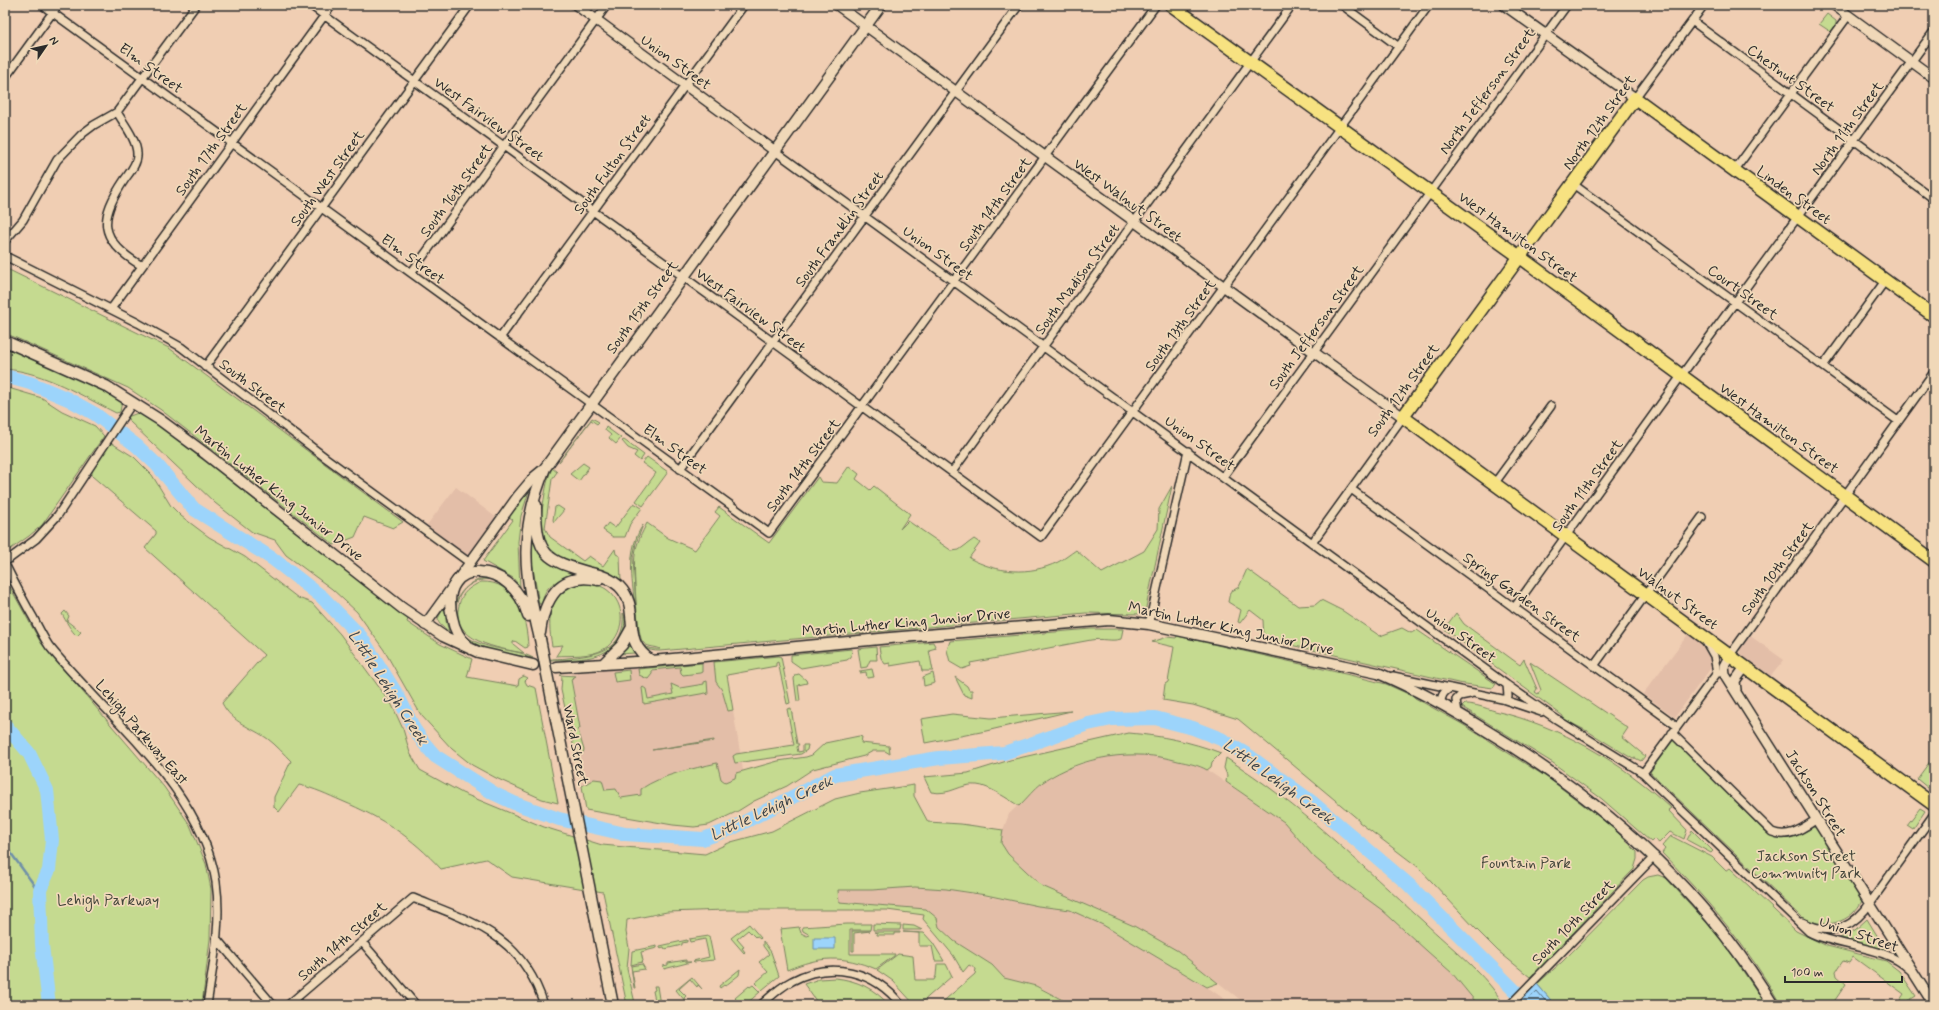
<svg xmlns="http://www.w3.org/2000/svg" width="1939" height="1010" font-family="Mynerve,sans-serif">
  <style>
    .built { fill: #e3bea8 }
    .green { fill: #c5da90; stroke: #78825e }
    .water { fill: #9cd4fb; stroke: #6f90a8 }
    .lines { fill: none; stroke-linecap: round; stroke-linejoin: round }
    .shore { stroke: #586f7e; stroke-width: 1 }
    .stream { stroke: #6f90a8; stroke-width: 2.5 }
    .river { stroke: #9cd4fb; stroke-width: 14 }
    .minor-casing { stroke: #2b2b2b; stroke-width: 10 }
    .tertiary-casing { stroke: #2b2b2b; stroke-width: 12 }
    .secondary-casing { stroke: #2b2b2b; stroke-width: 13 }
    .primary-casing { stroke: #2b2b2b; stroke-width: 15 }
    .minor { stroke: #f0d8b8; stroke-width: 7 }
    .tertiary { stroke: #f0d8b8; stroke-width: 9 }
    .secondary { stroke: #f0d8b8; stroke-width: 10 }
    .primary { stroke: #f7e281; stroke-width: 12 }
    .secondary-bridge-casing { stroke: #2b2b2b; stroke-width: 13; stroke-linecap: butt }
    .secondary-bridge { stroke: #f0d8b8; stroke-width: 10 }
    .labels { text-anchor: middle; stroke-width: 3.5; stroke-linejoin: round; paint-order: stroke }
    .street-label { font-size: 15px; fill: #2b2b2b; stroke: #f0d8b8 }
    .park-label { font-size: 15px; fill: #42453a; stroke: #f0d8b8 }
    .water-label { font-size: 16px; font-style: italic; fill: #3c444a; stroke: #f0d8b8 }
  </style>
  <rect width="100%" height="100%" fill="#f0ceb3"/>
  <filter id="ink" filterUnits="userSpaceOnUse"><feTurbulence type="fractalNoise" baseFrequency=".025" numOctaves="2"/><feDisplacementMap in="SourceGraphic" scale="8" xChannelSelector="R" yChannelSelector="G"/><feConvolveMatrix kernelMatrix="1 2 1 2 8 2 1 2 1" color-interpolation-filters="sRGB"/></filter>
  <g filter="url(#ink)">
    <path class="built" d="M456,487L498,519L470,555H466L427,525Z
      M1689,633L1701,644L1710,657L1713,665L1675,717L1643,694Z
      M1749,635L1784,660L1771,676L1740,654V647Z
      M717,660L727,711L733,710L744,776L728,795H641L621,798L605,790L582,786L572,743L580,739L571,673Z
      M1136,754L1167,758L1204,768L1284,822L1314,857L1341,880L1382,910L1452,973L1475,1001L1483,1005H1247L1178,951L1134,926L1042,886L1008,854L1001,843L1003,830L1009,814L1042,783L1063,771L1103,757Z
      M915,887L946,889L1056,909L1070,910L1103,925L1207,987L1233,1005H1073L1038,986L1004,978L992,965L954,941L939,927L937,918L926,909L839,902L837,890H872Z"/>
    <path class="green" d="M1827,14L1836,21V25L1831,32L1819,24Z
      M5,268L169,348L403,522L393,528L364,517L355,537L334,545L161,410L128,388L5,333Z
      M5,345L101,388L122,401L120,412L116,413C82,396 45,372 5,369Z
      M5,387L42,398L62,411L95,426L104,436L42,525L29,536L5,553Z
      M138,413L157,424L408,619L407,622L440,644L472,659L467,677L518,686L519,679L524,676L528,678L525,681L527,685L536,688L558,803L542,799L496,778L472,765L452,749L421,715L384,650L357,612L332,589L286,555L275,540L252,532L215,503L130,422L127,417Z
      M592,418L599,422L597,424L591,420L559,462Z
      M606,427L621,438L616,444L609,438L611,435L605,430Z
      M624,440L644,455L640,461L634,456L637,452L628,448L622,441Z
      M110,442L134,457L152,475L171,506L181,516L209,537L245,557L298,598L312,603L340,634L392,705L403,729L410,753L420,770L462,793L544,827L602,845L705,854L731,842L772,831L835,799L860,793L914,785V796L928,822L961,824L1003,830L1001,843L1008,854L1042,886L1134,926L1178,951L1218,983L1207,987L1103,925L1070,910L1038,906L986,895L946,889L915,887L872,890H838L839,902L926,909L937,918L939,927L954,941L992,965L1004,978L1036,986L1072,1005H939L975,974L976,969L969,965L963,972L953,955L923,919L924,915L887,910H726L667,912L627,920L626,932L629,948L627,969L635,1003L627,1005L603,892L512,877L486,859L441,869C412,837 382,818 342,801C328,795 314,788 299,785L279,812L274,807V797L291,761C284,754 276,745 268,739C251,727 232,723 222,703L264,655L145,548L156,534V531L92,476V470Z
      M647,457L668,472L643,506L636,501L656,473L642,463Z
      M583,463L589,467L579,481L570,474Z
      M849,466L859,474L856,479L870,490L874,486L910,514L900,529L908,521L952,551L959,550L974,539L980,543L969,558C997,573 1029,576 1058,562C1064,559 1070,554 1076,550L1102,573L1144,551L1158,529L1159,509L1172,486L1145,612L1140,614L1086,613L660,651C634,652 637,630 635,611C644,625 629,651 660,649C656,646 646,648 642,641C637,631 633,567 635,555C636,544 642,533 647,523L668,538L695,550L720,516L715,512L719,507L769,543L818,477L821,482L837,483Z
      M552,468L557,472L552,479L545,528L550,537L583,561L589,556L603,566L615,549L616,554L620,556L621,582C588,554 531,574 542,510C545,496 546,481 552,468Z
      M529,491L521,516L518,542L520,587L513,578L483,561L513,520L508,516Z
      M634,503L642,508L630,524L625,537H613L603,530L608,523L615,528Z
      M558,506L564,510L554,522L553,520L555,507Z
      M643,525L636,543L633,558L636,607H635C632,579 626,550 643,525Z
      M533,531L536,546L578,572C561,582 545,580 542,604H539L532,562Z
      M1247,569L1298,606L1315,605L1321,600L1343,611L1380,636L1402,628L1411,633L1417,630L1496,684L1493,688L1458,683L1264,639L1263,620L1250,610L1240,623L1238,622L1241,610L1228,602L1230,592L1239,587Z
      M5,578L41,643L164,787L190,825L206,864L211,889L210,939L202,1005H5Z
      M486,578L494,579C492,580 487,579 483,580C466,582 454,598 456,615C459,653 511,645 533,658C513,654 485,652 468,639C441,619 456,583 486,578Z
      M481,582C516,580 527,618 528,647L525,648L515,641L513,642V644L524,653C500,649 449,641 459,605C462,592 470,587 481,582Z
      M580,583C588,584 599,584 606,589C628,604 625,636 604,649C591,657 571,655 556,656L563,645L552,646C547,617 548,594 580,583Z
      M446,606V621L449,631C434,622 436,619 446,606Z
      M65,611L69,616L67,621L81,632L77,636C71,631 66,621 62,614Z
      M623,613C626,617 625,625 623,631C612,662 576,659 549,660C553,658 562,659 567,658C596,655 626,651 623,613Z
      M1456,613L1464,624L1520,665L1524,659L1537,689L1535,692L1538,694L1541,690L1530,662L1628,728L1622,737L1645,756L1641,761L1635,758L1633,759L1589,732L1563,719V716L1444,629Z
      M1091,629H1123L1121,639C1112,642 1101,638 1091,640C1051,647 1011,656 970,663L971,666L962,669L950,662L947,650L950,641Z
      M1177,636L1354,676L1386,684L1406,693L1462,724L1548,778L1611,826L1637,852V859L1634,869L1551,956L1536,975L1534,973L1530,977L1498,951L1475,928L1418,867L1359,822V820L1238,719L1193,705L1163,700L1165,684L1168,682L1174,647L1152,642L1167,637L1176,638Z
      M629,641L635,653L619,654Z
      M933,642L936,648L929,650L933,671H922L920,661L890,666V663L885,664L881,658L879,647Z
      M876,647L877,660H870L867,667L861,668L858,649Z
      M852,649L851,657L847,660L801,668L791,661V655Z
      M779,656L781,657L790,703L787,704L778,662L776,663V666L727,675L733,710L728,711L722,690L716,682L714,662Z
      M702,663V672L700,673L683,675L681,673L680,667L652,670V674L648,679L639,675L638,669Z
      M872,669L874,677L867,678L866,672L860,673V671Z
      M629,670L630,680L615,682L613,672Z
      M933,673L935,683L924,686L923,677Z
      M799,674L806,680L807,683L798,685L800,701H797L794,679L795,675Z
      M560,675L576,676L571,679L580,728L578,730L584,750L582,755L575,753L561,690L562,677Z
      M955,677L967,686L969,690H972V698L964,695Z
      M707,681L708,695L706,693L644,704L642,688L643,687L646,689L648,699L673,694L671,684L680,688L704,684V682Z
      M1465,704C1475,704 1485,708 1495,711C1560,726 1622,762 1671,808L1668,810L1687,830L1684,839L1670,832L1659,843L1654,839L1651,842L1602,799L1553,763L1462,707Z
      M791,708L797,744H799L797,747L798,752L803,751V745H808L807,750L801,754L735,763L733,756L736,754L794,745L787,709Z
      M1071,711L986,731L925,743L921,719L952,714L991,718Z
      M1129,733C1162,736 1189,741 1221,753L1212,762L1211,767L1207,770C1199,765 1187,763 1178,761C1133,748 1082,756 1043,782C1034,789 1027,798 1019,806C1008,799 989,786 977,785C960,783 951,796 931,792L924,777L968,773L1010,760Z
      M859,736L862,737L861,743L889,746L890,754L885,751H873L864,756L813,769L787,786L754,801L738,811L709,825L694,827L673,825L586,810L582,786L594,779L602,780L605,790L616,789L621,798L641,795V789C663,774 692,769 717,763L721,779L725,782L735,778L736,773L778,761L806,757L812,755L825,743Z
      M1674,739L1765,832C1783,844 1797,837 1813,827L1818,828L1863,899C1851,924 1825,930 1802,917L1650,772Z
      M714,740V741L652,750Z
      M1226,758C1300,804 1361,865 1425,923C1449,946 1488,976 1503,1004L1483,1005L1475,1001L1452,973L1427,951L1382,910L1341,880L1314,857L1284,822L1226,782L1227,775L1224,768Z
      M1931,760L1934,763V793L1917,779Z
      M1920,808L1925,811L1913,829L1907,825Z
      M1692,830L1713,851L1711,853L1687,840Z
      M1671,836L1712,857L1726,871L1730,868L1796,931L1827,946L1886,961L1899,971L1916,996L1905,1003H1902L1900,1000L1904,994L1853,957L1849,963L1843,961L1836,971L1837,976L1846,984L1833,1003L1836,1005H1781C1749,948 1707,899 1662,853L1665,849L1662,846Z
      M1658,875L1666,878L1720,937L1766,1005H1555L1537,984L1562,962L1643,880L1648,877Z
      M1867,919L1886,950L1838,939L1855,930Z
      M749,924L761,938L760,939L756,936L755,937L748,930L737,939L744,947L742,948L745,952L744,953L731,938Z
      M847,924H871L870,930H850V954H895L894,956L876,969C842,955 820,956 787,970L780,929L799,927L801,933L807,936L810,935L803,931L802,927Z
      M873,924L901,925L900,930H873Z
      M903,925L914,926L922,930H903Z
      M852,931H870L854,933V951H852Z
      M874,932H900V933H895V935H877V933Z
      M903,932L924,933L933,943L944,961H935L932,946H919V933Z
      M709,936L714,960L694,962L693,961L709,957L705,939L690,942L689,939Z
      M687,940V942L682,943V945L665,949L664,947L660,948V946Z
      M763,941L771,952L779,976L762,990L755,983L768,972L759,962L769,954L763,946Z
      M657,946V948L641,952L643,961L642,962L631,965L632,951Z
      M898,954L913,956L915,980H934L936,976L937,964H946L952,976L921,1003L914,1004L893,981L877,970Z
      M686,960V962H691L664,969L663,966L668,965V963Z
      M642,964L645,969L632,971L635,988H634L631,966Z
      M740,969L739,975L725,986L724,985L720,988L719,986Z
      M692,977L702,989L698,985L697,987L690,979L679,989L686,996L684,998L686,1002L676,990Z
      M835,978C857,980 875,989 889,1005H842L837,1000L832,1005H819L804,984L819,979Z
      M753,985L760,992L745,1005H735L733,1003L736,999L735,998L749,986L750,987Z
      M654,986H657L660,1005H656L653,991L655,990Z"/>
    <path class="water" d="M814,938H835V949H814Z
      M1537,984L1555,1005H1516Z"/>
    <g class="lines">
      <path class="shore" d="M1522,1005L1537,991L1549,1005"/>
      <path class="stream" d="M5,845L40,893"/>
      <path class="river" d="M5,376L30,383L68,399L95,414L137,446L157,465L194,509L273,559L322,597L361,637L399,698L414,729L424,743L435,756L495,794L514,803L559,819L625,834L703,839L731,829L835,775L939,758L1004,753L1088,724L1112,719L1155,718L1193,728L1221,739L1249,756L1313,803L1408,884L1529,1005
        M5,725L29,753L47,790L52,840L49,870L40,890L42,945L49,1005"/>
      <defs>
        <path id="minor" d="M42,5L769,533L1156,5
          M310,5L1041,537L1429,5
          M1342,5L1399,47
          M1692,21L1934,199
          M5,78L58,5
          M1635,98L1704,5
          M117,112C124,124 137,140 137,154C138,163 130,172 125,179C98,219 98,240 142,266
          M775,151L1507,685L1556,719L1643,773L1809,932C1839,948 1885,945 1909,969
          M1734,171L1848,16
          M1573,184L1898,421
          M5,241L23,220L57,160L82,134L94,125L117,112L196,5
          M5,256L138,323L181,347L326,458L470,563
          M411,273L607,5
          M111,309L332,5
          M500,338L744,5
          M1823,366L1885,281
          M205,367L470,5
          M680,469L1019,5
          M952,472L1292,5
          M1223,477L1567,5
          M1494,484L1551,406
          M1351,489L1677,726
          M1312,543L1403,417
          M5,562L36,539L58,515L133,402
          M5,564C14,582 23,600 33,617C38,627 43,637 49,646C107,718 201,786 216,882C222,923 213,965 207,1005
          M1514,608L1681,376L1934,31
          M1149,624L1188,451
          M1730,655L1934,372
          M1594,666L1702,517
          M1393,676L1502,699H1506L1508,696L1507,685
          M1502,699L1541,712
          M1441,703C1441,695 1444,692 1450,688
          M1458,713L1456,700L1460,696L1470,694
          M1672,733L1772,832C1789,839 1803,828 1817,819
          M1643,773L1717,673L1714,656L1706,642
          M1802,922C1828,935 1846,932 1865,910L1934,814
          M216,938L273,1005
          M362,942L416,1005
          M288,1005L413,898C473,922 522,935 544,1005
          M761,1005C771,996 780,987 792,981C831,960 875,971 901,1005
          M1510,1005L1655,856"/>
        <path id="tertiary" d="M576,5L775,151
          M837,5L1403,417
          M1504,5L1635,98
          M1834,5L1934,78
          M425,625L518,496L534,477L545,468
          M1730,655L1724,666L1725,675L1934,1005
          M1736,690L1735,681L1745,667"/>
        <path id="secondary" d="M5,341L106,386L160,420L206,454L402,608L443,636L478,652L533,665
          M536,505C536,556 545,560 591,573C602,575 611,579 619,586C643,610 618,640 652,661
          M540,633C544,600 559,571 598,580
          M540,639C524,572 518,534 545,468L881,5
          M468,646C459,639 454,628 452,617C437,555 514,559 528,616
          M603,664L622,645L631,629
          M556,667L652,661L890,638L1109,620L1149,624L1378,673C1416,689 1452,709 1487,731C1602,800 1703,889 1773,1005
          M600,941L613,1005"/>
        <path id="primary" d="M1171,5L1520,257L1934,561
          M1934,316L1635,98L1403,417L1934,805"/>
      </defs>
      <use href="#minor" class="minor-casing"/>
      <use href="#tertiary" class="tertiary-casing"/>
      <use href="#secondary" class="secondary-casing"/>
      <use href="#primary" class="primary-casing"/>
      <use href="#minor" class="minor"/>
      <use href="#tertiary" class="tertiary"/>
      <use href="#secondary" class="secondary"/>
      <use href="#primary" class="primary"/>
      <defs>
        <path id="secondary-bridge" d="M540,639L600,941"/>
      </defs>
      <use href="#secondary-bridge" class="secondary-bridge-casing"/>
      <use href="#secondary-bridge" class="secondary-bridge"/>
    </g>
  </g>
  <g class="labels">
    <g class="street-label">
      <text transform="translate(676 62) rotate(36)" y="5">Union Street</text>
      <text transform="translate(151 68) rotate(36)" y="5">Elm Street</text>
      <text transform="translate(1791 78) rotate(36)" y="5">Chestnut Street</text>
      <text transform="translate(1487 91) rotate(-54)" y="5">North Jefferson Street</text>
      <text transform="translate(489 119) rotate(36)" y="5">West Fairview Street</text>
      <text transform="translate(1599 122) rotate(-54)" y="5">North 12th Street</text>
      <text transform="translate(1847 128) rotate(-54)" y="5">North 11th Street</text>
      <text transform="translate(211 149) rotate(-54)" y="5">South 17th Street</text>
      <text transform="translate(612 164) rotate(-54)" y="5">South Fulton Street</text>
      <text transform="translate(327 178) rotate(-54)" y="5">South West Street</text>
      <text transform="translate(456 190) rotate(-54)" y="5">South 16th Street</text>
      <text transform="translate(1794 195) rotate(36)" y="5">Linden Street</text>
      <text transform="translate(1128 200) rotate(36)" y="5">West Walnut Street</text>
      <text transform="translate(995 204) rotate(-54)" y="5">South 14th Street</text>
      <text transform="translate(839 229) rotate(-54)" y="5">South Franklin Street</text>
      <text transform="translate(1518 237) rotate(36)" y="5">West Hamilton Street</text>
      <text transform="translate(938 253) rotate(36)" y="5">Union Street</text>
      <text transform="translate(413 259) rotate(36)" y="5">Elm Street</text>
      <text transform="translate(1077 279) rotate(-54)" y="5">South Madison Street</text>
      <text transform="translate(1743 292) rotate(36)" y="5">Court Street</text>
      <text transform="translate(642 307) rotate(-54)" y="5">South 15th Street</text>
      <text transform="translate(751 310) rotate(36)" y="5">West Fairview Street</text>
      <text transform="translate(1180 325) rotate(-54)" y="5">South 13th Street</text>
      <text transform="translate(1316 327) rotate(-54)" y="5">South Jefferson Street</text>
      <text transform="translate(253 386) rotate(37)" y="5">South Street</text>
      <text transform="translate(1403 390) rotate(-54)" y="5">South 12th Street</text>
      <text transform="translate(1779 428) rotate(36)" y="5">West Hamilton Street</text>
      <text transform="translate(1200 443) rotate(36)" y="5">Union Street</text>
      <text transform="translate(675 449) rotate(36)" y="5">Elm Street</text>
      <text transform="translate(803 465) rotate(-53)" y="5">South 14th Street</text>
      <text transform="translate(1587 485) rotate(-54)" y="5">South 11th Street</text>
      <text transform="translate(279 493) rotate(38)" y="5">Martin Luther King Junior Drive</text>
      <text transform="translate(1777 568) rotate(-54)" y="5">South 10th Street</text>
      <text transform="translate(1522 597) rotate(36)" y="5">Spring Garden Street</text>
      <text transform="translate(1678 598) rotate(36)" y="5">Walnut Street</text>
      <text transform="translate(906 622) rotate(-5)" y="5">Martin Luther King Junior Drive</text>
      <text transform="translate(1231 628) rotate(12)" y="5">Martin Luther King Junior Drive</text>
      <text transform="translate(1461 635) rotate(36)" y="5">Union Street</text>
      <text transform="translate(142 732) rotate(49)" y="5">Lehigh Parkway East</text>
      <text transform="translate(576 745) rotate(79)" y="5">Ward Street</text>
      <text transform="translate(1816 793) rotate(58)" y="5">Jackson Street</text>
      <text transform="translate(1573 922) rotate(-46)" y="5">South 10th Street</text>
      <text transform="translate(1859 934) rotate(19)" y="5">Union Street</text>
      <text transform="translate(342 941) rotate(-41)" y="5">South 14th Street</text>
    </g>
    <g class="park-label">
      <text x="1806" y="861">Jackson Street<tspan x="1806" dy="17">Community Park</tspan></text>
      <text x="1526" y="868">Fountain Park</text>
      <text x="108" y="905">Lehigh Parkway</text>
    </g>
    <g class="water-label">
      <text transform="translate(389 687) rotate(57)" y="6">Little Lehigh Creek</text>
      <text transform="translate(1279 781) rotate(36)" y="6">Little Lehigh Creek</text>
      <text transform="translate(771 807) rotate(-25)" y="6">Little Lehigh Creek</text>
    </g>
  </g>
  <rect width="1939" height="1010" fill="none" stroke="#f0d8b8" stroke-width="20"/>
  <rect x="10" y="10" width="1919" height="990" fill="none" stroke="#2b2b2b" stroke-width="1.5" filter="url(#ink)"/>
  <g transform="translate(46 46) rotate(56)" stroke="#f0d8b8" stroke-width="3" paint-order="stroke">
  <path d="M0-3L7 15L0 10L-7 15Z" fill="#2b2b2b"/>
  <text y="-6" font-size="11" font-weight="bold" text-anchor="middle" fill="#2b2b2b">N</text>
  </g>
  <path d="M1785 976v6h117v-6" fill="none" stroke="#2b2b2b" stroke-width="2"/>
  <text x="1791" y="976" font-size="12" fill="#2b2b2b" stroke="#f0d8b8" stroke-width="3" paint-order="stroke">100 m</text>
</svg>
